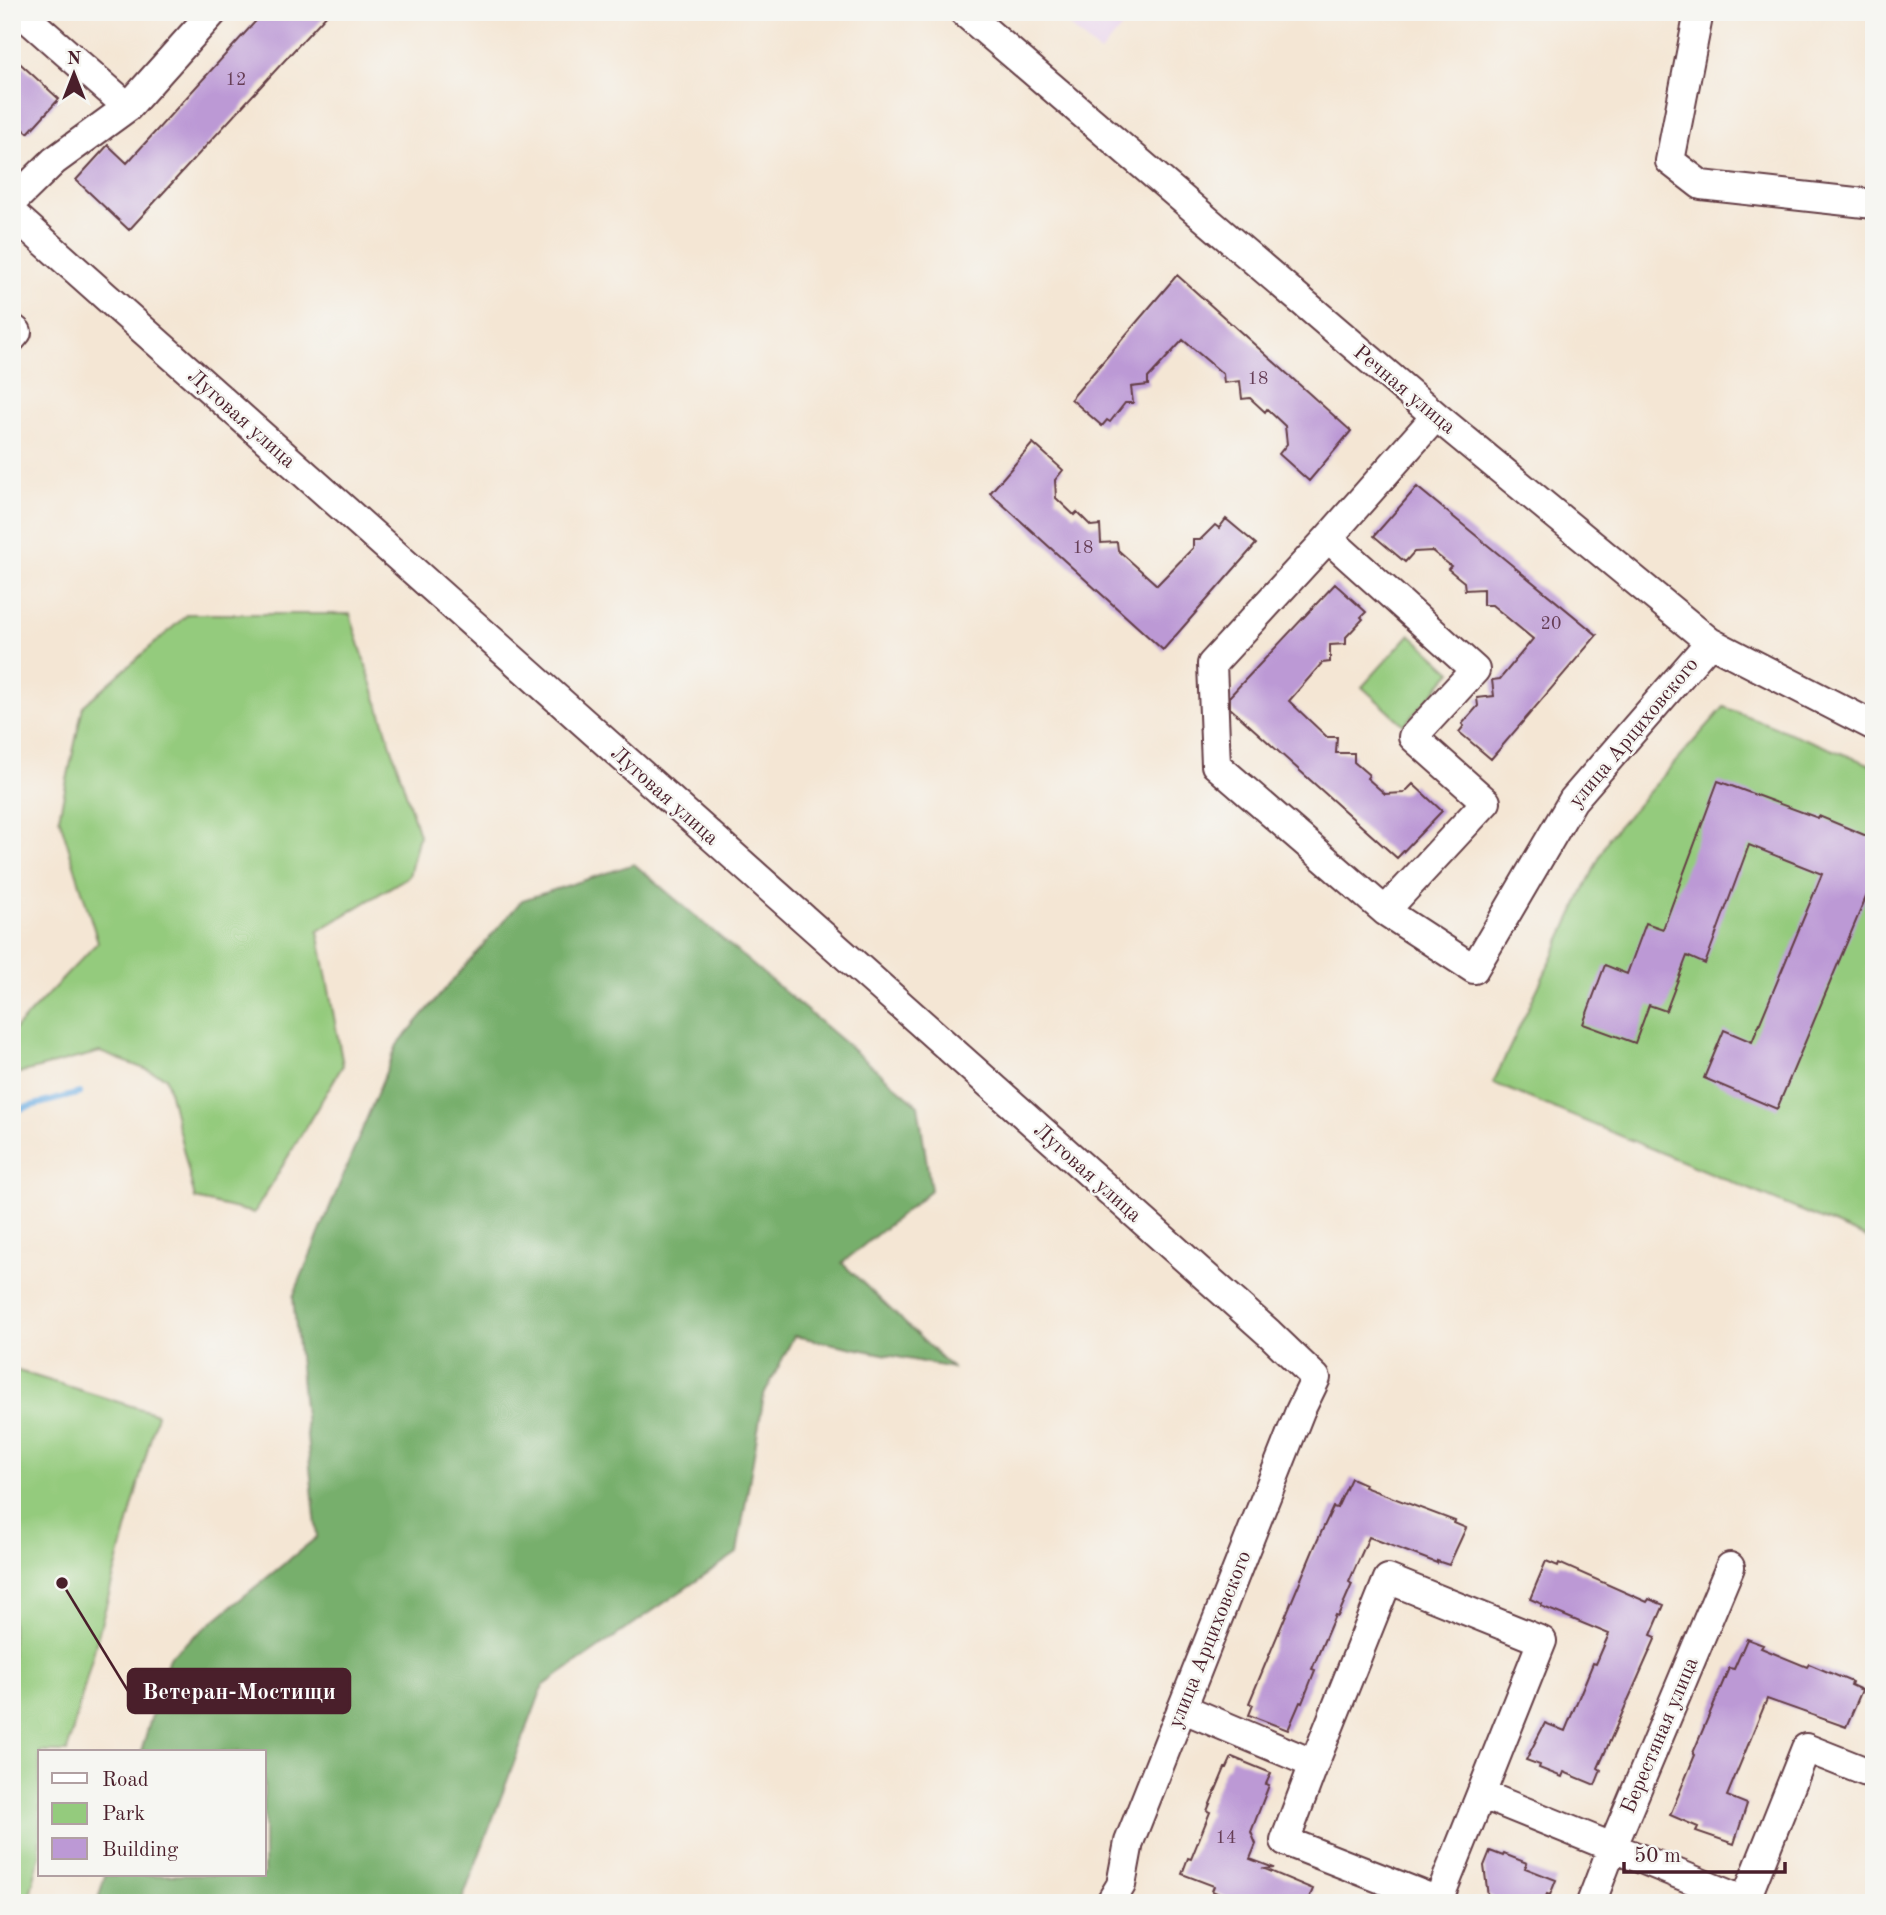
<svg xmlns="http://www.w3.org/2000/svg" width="1886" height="1915" font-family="'Old Standard TT',serif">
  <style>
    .built { fill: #e9d2ed }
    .green { fill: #94cb7d; stroke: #6f7554; stroke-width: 2 }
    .forest { fill: #77af6c; stroke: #60674c; stroke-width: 2 }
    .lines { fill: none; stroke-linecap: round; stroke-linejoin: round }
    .stream { stroke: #71b0e4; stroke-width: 6 }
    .building { fill: #bc99d5 }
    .minor-casing { stroke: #643d44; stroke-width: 32 }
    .minor { stroke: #fff; stroke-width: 28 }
    .labels { text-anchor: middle; stroke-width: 5; stroke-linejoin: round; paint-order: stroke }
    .number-label { font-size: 18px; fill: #663e56 }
    .street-label { font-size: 21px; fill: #4a1f2b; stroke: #f6f6f2 }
    .leader { fill: none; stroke: #4a1f2b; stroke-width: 2.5 }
    .callout-dot { fill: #4a1f2b; stroke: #f6f6f2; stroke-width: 2.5 }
    .callout { fill: #4a1f2b; stroke: #4a1f2b; stroke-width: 2.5 }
    .callout-label { font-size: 23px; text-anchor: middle; font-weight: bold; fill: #fff }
  </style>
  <rect width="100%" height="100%" fill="#f6f6f2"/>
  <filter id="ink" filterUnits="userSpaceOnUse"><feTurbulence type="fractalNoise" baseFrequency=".0143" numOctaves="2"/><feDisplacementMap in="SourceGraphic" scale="14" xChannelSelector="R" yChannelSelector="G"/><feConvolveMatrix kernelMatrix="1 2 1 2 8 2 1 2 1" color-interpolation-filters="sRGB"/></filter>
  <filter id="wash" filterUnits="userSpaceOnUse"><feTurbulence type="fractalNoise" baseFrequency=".00686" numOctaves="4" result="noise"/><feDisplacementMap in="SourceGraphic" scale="28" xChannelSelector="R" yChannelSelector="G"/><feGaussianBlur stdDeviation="1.57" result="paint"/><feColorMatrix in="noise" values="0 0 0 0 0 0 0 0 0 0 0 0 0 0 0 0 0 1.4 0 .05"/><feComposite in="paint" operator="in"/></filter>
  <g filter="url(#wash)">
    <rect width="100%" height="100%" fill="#f4e6d4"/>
    <path class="built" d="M1054,12H1135L1100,53Z"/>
    <path class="green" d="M188,614H350L419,835L409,876L318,931L343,1065L254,1213L195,1199L166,1077L100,1052L12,1075V1032L98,942L59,817L83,706Z
      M1410,634L1452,672L1404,725L1362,687Z
      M1724,707L1874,766V1241L1493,1083L1609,837Z
      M12,1369L157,1414L67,1752H40V1855L28,1903H12Z"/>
    <path class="forest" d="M634,864L918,1105L931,1190L842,1263L952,1368L794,1336L764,1395L737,1553L543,1686L461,1903H97L105,1875H264V1752H141L169,1657L317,1537L293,1297L397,1045L522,900Z"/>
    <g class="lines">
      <path class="stream" d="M12,1111L80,1093"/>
    </g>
    <g id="blocks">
      <path class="building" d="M264,12H329L129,230L76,180L108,145L127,163Z
        M12,56L59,99L28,133L12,119Z
        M1177,275L1351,431L1309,481L1279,454L1287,444L1285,426L1267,409L1265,412L1250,398L1242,399L1240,381L1224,383L1223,374L1183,340L1148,378V385L1131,387L1133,403H1125L1110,422L1107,420L1102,426L1071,399Z
        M1033,443L1063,470L1055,480L1056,498L1074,515L1077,512L1091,526L1100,525L1101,543L1117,542L1118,550L1157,585L1193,548V540H1200L1215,525L1219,528L1226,519L1256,544L1163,650L990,493Z
        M1417,487L1597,635L1491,759L1459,732L1464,726L1462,724L1478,706L1477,698L1494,696L1492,680L1500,679L1533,639L1492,605H1483V589L1465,590L1464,582L1448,569L1451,566L1432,551L1414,552L1405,562L1374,536Z
        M1335,584L1366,612L1361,617L1363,619L1346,637V644L1330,645V662L1322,663L1289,701L1327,737H1337L1336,753H1354V762L1369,775L1367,778L1385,794L1404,793L1413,784L1442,811L1397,858L1230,708V696Z
        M1718,781L1818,818L1819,816L1874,839V878L1777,1109L1704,1078L1724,1030L1752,1042L1822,874L1749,845L1705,964L1687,956L1666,1011L1649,1005L1635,1043L1583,1024L1605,965L1627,974L1646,923L1663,929Z
        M1351,1478L1365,1484L1364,1487L1455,1521L1454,1523L1466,1528L1449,1565L1437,1561V1563L1369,1537L1349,1582L1352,1584L1338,1616L1335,1615L1312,1669L1315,1670L1302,1703L1300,1702L1288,1730L1249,1715L1253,1705L1249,1703L1314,1548L1333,1507L1337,1508Z
        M1546,1561L1558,1566L1559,1563L1647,1602L1649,1599L1664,1605L1651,1635L1656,1637L1598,1768L1601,1770L1595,1785L1564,1772L1562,1777L1539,1768L1540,1765L1526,1760L1545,1723L1565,1731L1593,1663L1596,1664L1609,1634L1541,1606L1542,1604L1530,1599Z
        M1747,1639L1763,1645L1761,1648L1807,1667L1809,1664L1852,1682L1851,1685L1862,1690L1846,1727L1767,1699L1727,1796L1747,1804L1734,1844L1696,1831L1698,1827L1670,1815L1695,1755L1693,1753L1729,1668L1734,1669Z
        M1232,1757L1271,1773L1266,1784L1269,1785L1251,1832L1256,1844L1250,1859L1274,1868L1265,1869L1313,1889L1307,1903H1241L1212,1891L1214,1886L1182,1874L1188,1858L1191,1859L1210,1812L1207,1811L1225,1768H1227Z
        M1490,1851L1503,1856L1504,1854L1527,1863L1525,1868L1556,1880L1550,1895L1547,1894L1543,1903H1504L1488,1896L1484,1866Z"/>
    </g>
  </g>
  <g filter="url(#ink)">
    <use href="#blocks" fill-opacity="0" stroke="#643d44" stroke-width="2"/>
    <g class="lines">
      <defs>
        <path id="minor" d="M20,12L128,107
          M964,12L1436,416L1710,642L1874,726
          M1699,12L1670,161L1701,185L1874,204
          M12,202L54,161L128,107L213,12
          M12,213L1269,1333L1316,1378L1300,1411L1129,1842L1121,1885L1110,1903
          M12,328L17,332L12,338
          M1436,416L1328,538L1212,664L1216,765L1385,911L1474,969L1573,800L1710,642
          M1328,538L1475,670L1413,737L1486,802L1385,911
          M1182,1708L1314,1764L1285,1841L1438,1901L1481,1794L1745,1901L1806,1748L1874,1775
          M1314,1764L1388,1579L1542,1641L1481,1794
          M1591,1903L1612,1848L1730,1567"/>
      </defs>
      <use href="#minor" class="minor-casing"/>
      <use href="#minor" class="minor"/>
    </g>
  </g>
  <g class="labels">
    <g class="number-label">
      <text x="236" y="85">12</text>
      <text x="1258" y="384">18</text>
      <text x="1083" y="553">18</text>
      <text x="1551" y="629">20</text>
      <text x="1226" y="1843">14</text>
    </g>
    <g class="street-label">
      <text transform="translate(1405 389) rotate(40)" y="7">Речная улица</text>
      <text transform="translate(242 418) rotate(42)" y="7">Луговая улица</text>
      <text transform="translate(1633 732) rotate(-50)" y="7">улица Арциховского</text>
      <text transform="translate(665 795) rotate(42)" y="7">Луговая улица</text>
      <text transform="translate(1088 1172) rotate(42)" y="7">Луговая улица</text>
      <text transform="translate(1209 1639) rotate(-68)" y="7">улица Арциховского</text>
      <text transform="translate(1659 1735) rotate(-67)" y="7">Берестяная улица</text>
    </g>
  </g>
  <path class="leader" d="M62 1583L128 1691"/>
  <circle class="callout-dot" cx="62" cy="1583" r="7"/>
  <rect class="callout" x="128" y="1669" width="222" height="44" rx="7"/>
  <g class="callout-label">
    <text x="239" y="1699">Ветеран-Мостищи</text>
  </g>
  <rect width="1886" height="1915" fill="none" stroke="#f6f6f2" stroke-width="42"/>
  <rect x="38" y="1750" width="228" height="126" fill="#f6f6f2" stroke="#b1a0a2" stroke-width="2"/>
  <rect x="52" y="1773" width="35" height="10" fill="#ffffff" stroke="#b1a0a2" stroke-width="2"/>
  <text x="102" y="1786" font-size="21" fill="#4a1f2b">Road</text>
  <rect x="52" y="1803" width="35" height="21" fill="#94cb7d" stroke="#b1a0a2" stroke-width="2"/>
  <text x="102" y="1820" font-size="21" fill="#4a1f2b">Park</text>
  <rect x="52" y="1838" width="35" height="21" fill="#bc99d5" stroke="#b1a0a2" stroke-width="2"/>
  <text x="102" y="1856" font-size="21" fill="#4a1f2b">Building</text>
  <g transform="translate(74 74)" stroke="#f6f6f2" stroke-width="5" paint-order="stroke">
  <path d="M0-5L12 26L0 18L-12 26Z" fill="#4a1f2b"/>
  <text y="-10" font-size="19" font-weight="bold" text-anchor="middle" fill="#4a1f2b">N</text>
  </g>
  <path d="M1624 1862v10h161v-10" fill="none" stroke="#4a1f2b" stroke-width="3.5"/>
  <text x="1634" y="1862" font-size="21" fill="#4a1f2b" stroke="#f6f6f2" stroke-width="5" paint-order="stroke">50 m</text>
</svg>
